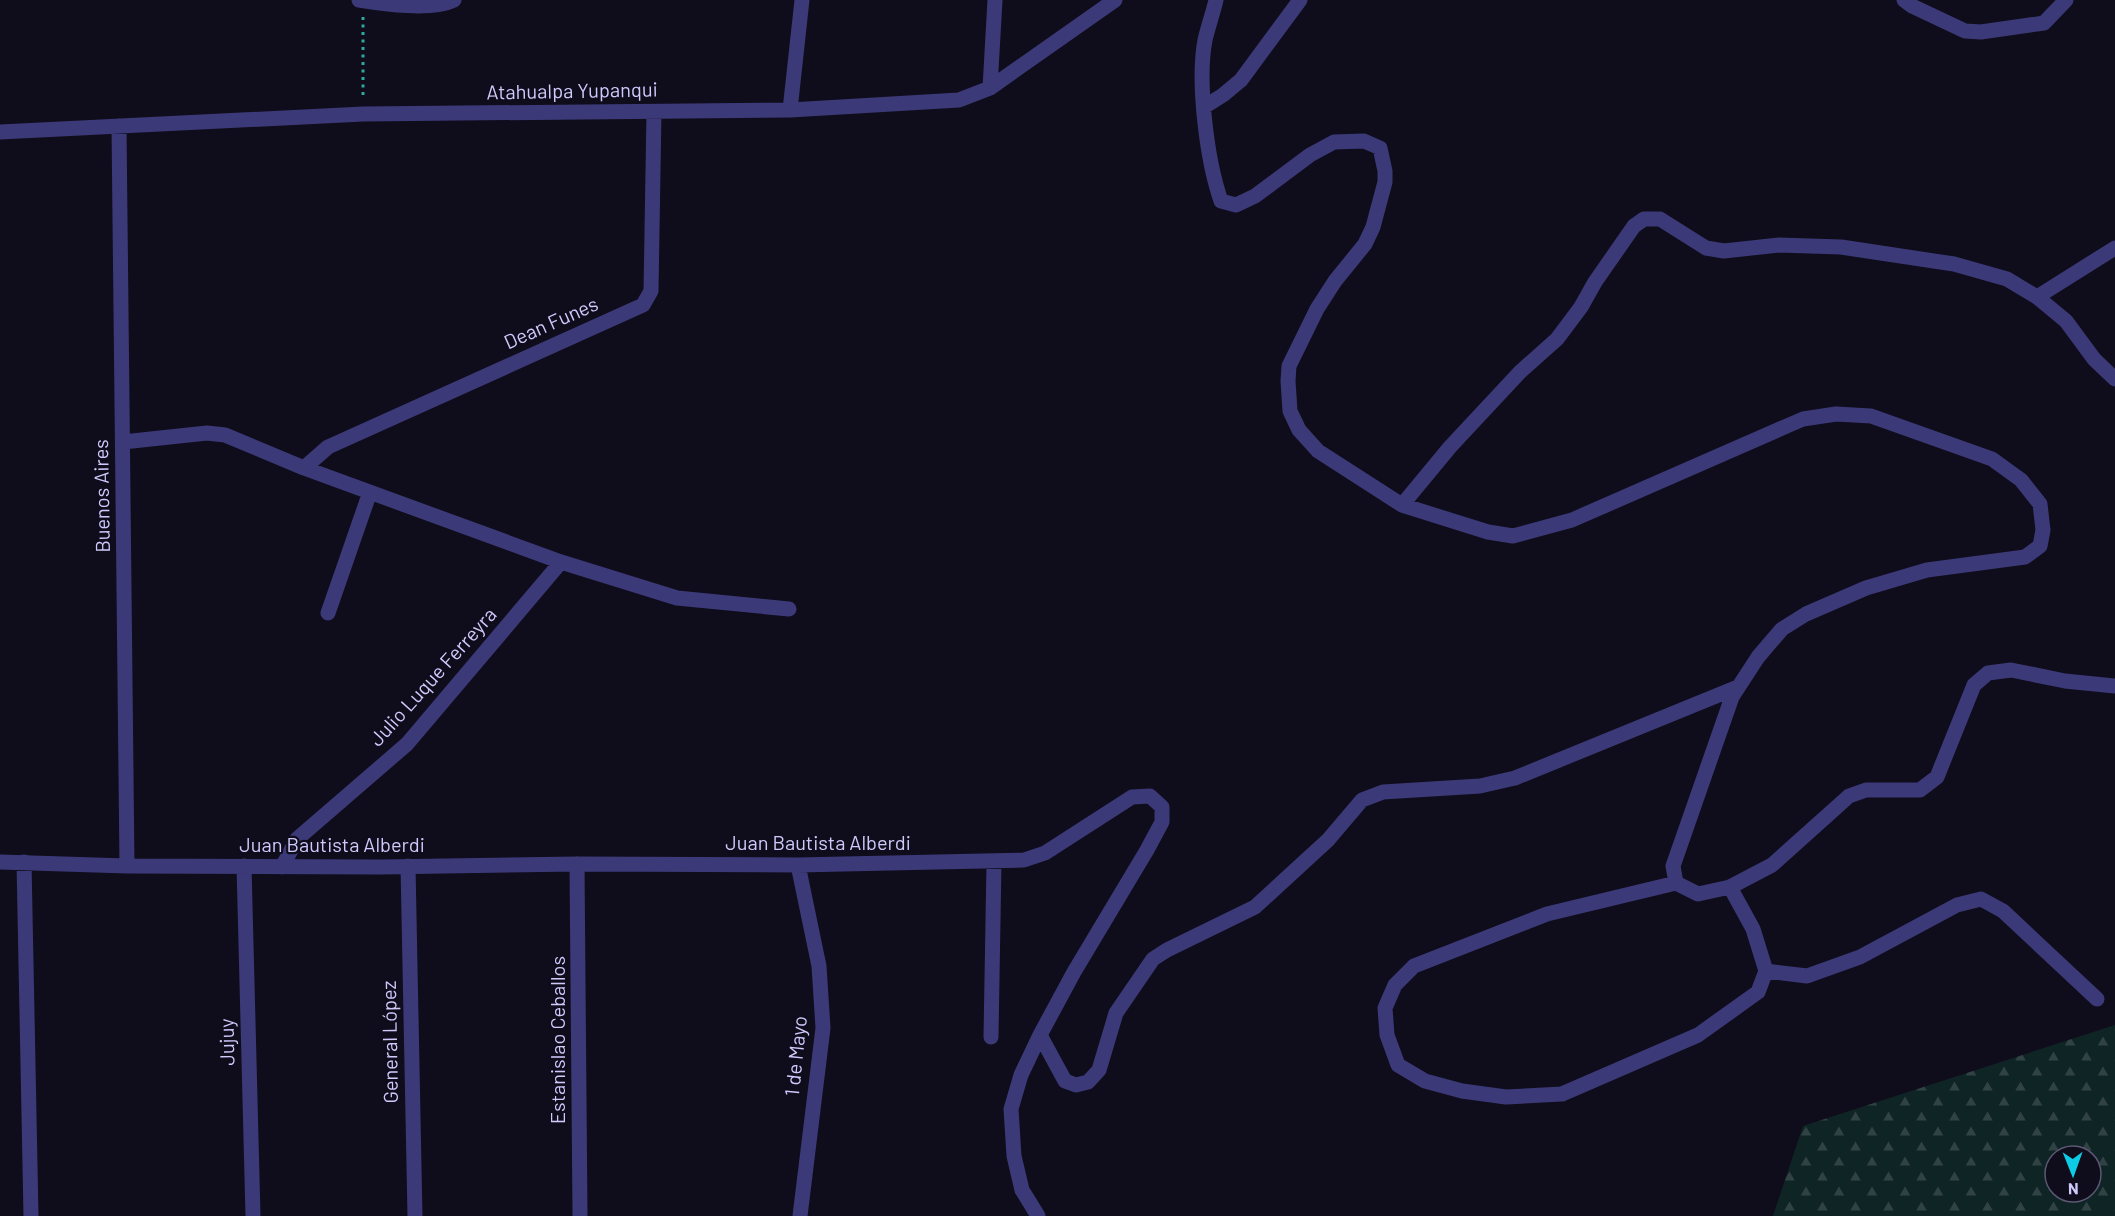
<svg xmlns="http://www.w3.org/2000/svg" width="2115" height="1216" font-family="Barlow,sans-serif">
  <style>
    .forest { fill: url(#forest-firs); fill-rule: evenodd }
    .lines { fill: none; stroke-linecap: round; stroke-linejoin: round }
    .path { stroke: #32a6a1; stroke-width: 3; stroke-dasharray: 3 4.5; stroke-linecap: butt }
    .minor { stroke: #3c3978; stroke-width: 15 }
    .labels { text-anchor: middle; stroke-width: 4.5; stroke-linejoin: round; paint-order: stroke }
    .street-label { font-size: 20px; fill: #cfc9fc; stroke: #0f0c1b }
  </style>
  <defs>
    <pattern id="forest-firs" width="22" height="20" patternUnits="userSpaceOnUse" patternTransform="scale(1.5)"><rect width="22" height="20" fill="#0f2424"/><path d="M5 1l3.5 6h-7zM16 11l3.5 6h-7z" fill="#314245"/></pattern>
  </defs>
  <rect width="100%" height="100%" fill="#0f0c1b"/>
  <path class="forest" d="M2115,1025V1216H1773L1803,1126ZM2055,1156H2091V1192H2055Z"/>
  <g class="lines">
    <path class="path" d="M363,17V98"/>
    <path class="minor" d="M359,0C384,4 432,11 454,0
      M1216,0C1213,13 1208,27 1205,40C1197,82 1207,161 1221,201L1236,205L1255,196L1310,155L1334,142L1364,141L1380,148L1385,171V182L1373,227L1365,244L1335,281L1317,309L1289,366L1288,381L1290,411L1299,430L1318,451L1402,505L1488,532L1513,536L1572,520L1803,419L1836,414L1871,416L1992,459L2021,480L2040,504L2043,530L2040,546L2025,557L1927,570L1866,588L1806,614L1782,629L1758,657L1732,697L1673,866L1676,883L1698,894L1730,887L1772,865L1849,796L1866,790H1920L1937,777L1974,685L1988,673L2011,670L2065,681L2115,686
      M1904,0L1912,6L1965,31L1981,32L2044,23L2066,0
      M990,88L995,0
      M1204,107L1223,95L1241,80L1300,0
      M790,110L802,0
      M119,126L127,866
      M0,132L363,114L790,110L959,100L990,88L1115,0
      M2037,297L2115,248
      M123,442L207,433L225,435L304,468L561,562L677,598L789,609
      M304,468L328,447L643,305L651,291L654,112
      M1402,505L1450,447L1520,372L1557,339L1581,307L1595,282L1634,226L1644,219H1660L1706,248L1724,251L1779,245L1841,247L1954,264L2007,279L2037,297L2066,321L2094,359L2115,379
      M328,613L370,492
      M0,862L127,866L380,867L577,864L798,865L1024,860L1045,853L1132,797L1150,796L1162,807V822L1147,850L1074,972L1040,1035L1021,1075L1011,1109L1014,1156L1022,1190L1038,1216
      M24,862L31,1216
      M577,864L580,1216
      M798,865L819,966L823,1028L800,1216
      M244,866L253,1216
      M408,866L415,1216
      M282,867L297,839L407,744L561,562
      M1676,883L1547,914L1414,966L1395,985L1385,1008L1387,1035L1398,1065L1425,1081L1462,1091L1506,1097L1562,1094L1698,1035L1758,992L1766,971
      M1730,887L1753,929L1766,971L1807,976L1860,957L1957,905L1981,899L2003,911L2097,999
      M1040,1035L1065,1081L1076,1085L1088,1082L1099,1070L1116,1013L1153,959L1167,950L1255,907L1328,840L1362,800L1383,792L1480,786L1515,778L1738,687
      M991,1037L994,862"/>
  </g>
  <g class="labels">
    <g class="street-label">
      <text transform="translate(572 91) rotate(-1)" y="7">Atahualpa Yupanqui</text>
      <text transform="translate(551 323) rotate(-24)" y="7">Dean Funes</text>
      <text transform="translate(102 496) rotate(-91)" y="7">Buenos Aires</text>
      <text transform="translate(433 677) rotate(-48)" y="7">Julio Luque Ferreyra</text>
      <text x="818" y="850">Juan Bautista Alberdi</text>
      <text x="332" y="852">Juan Bautista Alberdi</text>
      <text transform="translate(558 1040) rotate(-90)" y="7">Estanislao Ceballos</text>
      <text transform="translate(227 1042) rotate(-91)" y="7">Jujuy</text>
      <text transform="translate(390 1042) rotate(-91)" y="7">General López</text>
      <text transform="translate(796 1056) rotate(-84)" y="7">1 de Mayo</text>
    </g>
  </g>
  <g transform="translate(2073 1174) rotate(179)"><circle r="28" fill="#0f0c1b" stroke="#5c5875" stroke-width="1.5"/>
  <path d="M0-4.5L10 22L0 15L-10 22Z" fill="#0ccde5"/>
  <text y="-9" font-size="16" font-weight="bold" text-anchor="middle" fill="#cfc9fc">N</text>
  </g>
</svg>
